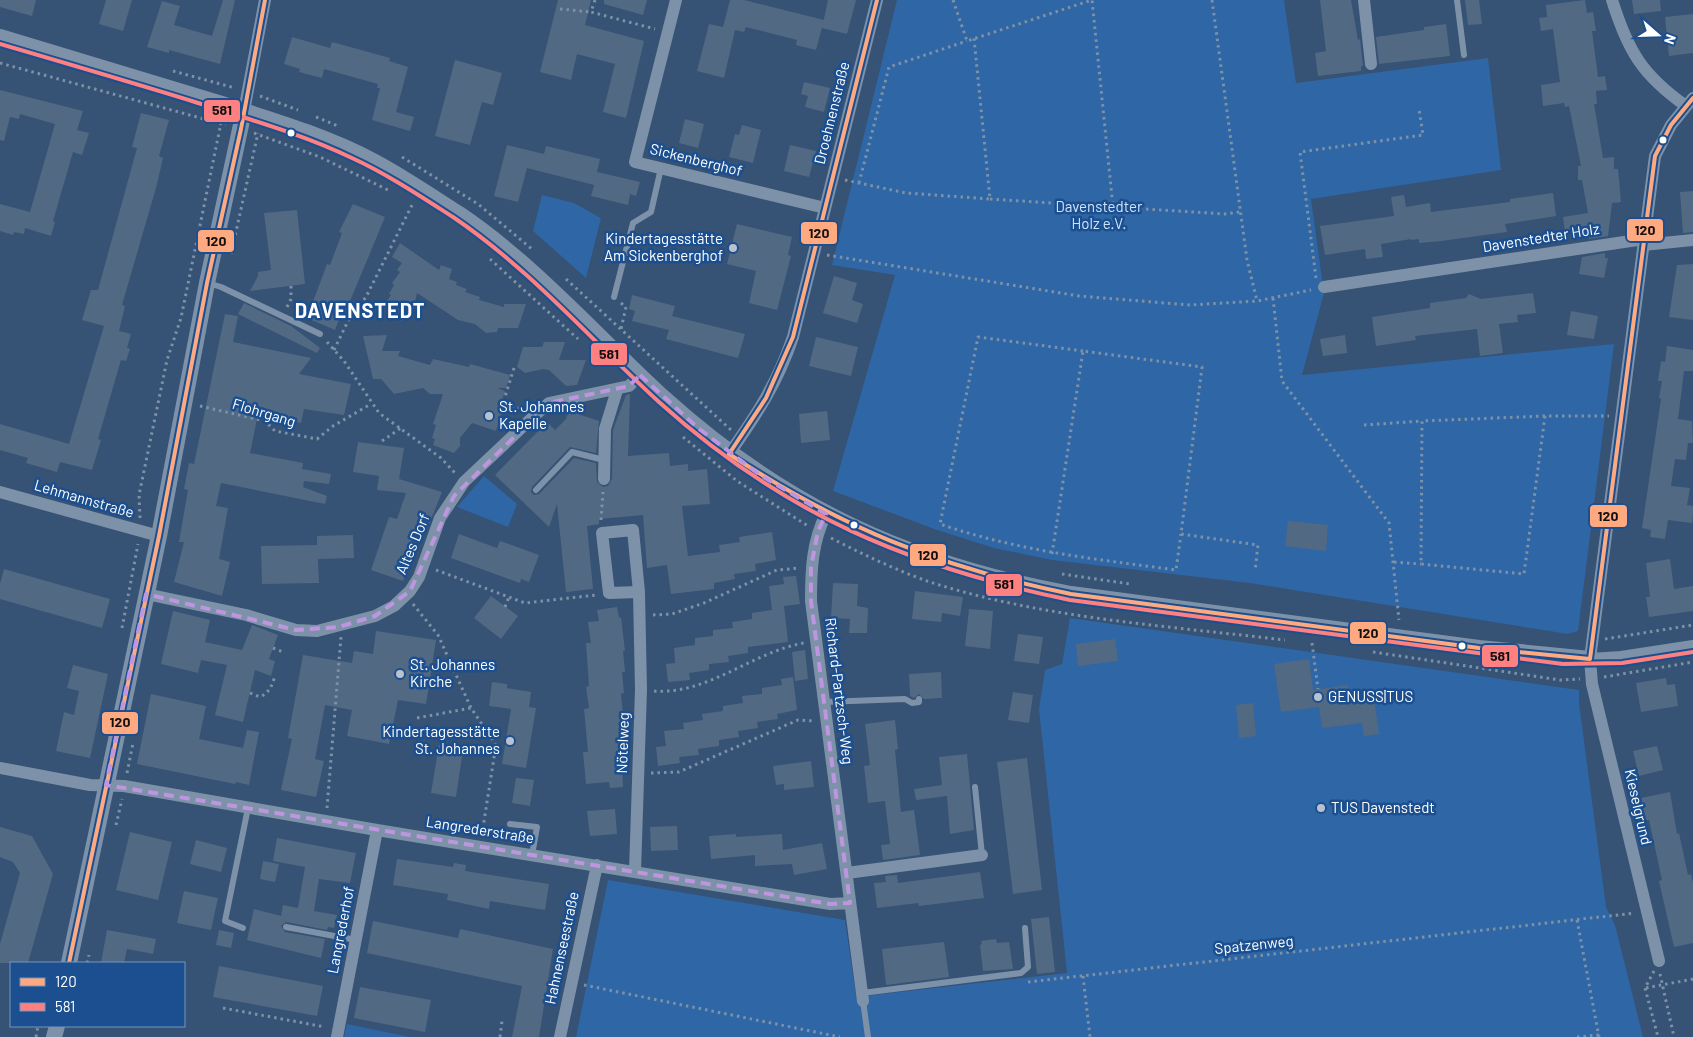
<svg xmlns="http://www.w3.org/2000/svg" width="1693" height="1037" font-family="Barlow,sans-serif">
  <style>
    .green { fill: #2f66a5 }
    .building { fill: #526984 }
    .lines { fill: none; stroke-linecap: round; stroke-linejoin: round }
    .path { stroke: #7d92a8; stroke-width: 3; stroke-dasharray: 2.5 4; stroke-linecap: butt }
    .service { stroke: #7d92a8; stroke-width: 6 }
    .minor { stroke: #7d92a8; stroke-width: 12 }
    .tertiary { stroke: #7d92a8; stroke-width: 16 }
    .bus-1-casing { stroke: #1b4f8f; stroke-width: 8 }
    .bus-2-casing { stroke: #1b4f8f; stroke-width: 8 }
    .bus-1 { stroke: #ffa980; stroke-width: 4 }
    .bus-2 { stroke: #ff8080; stroke-width: 4 }
    .marked { fill: none; stroke: #bd96df; stroke-width: 4; stroke-dasharray: 10 6; stroke-linejoin: round }
    .bus-dot { fill: #fff; stroke: #1b4f8f; stroke-width: 2 }
    .poi-dot { fill: #b9c2ce; stroke: #1b4f8f; stroke-width: 2 }
    .labels { text-anchor: middle; stroke-width: 5; stroke-linejoin: round; paint-order: stroke }
    .street-label { font-size: 15px; fill: #fff; stroke: #1b4f8f }
    .park-label { font-size: 15px; fill: #cfe3fa; stroke: #1b4f8f }
    .poi-label { font-size: 15px; fill: #fff; stroke: #1b4f8f; text-anchor: start }
    .district-label { font-size: 20px; font-weight: bold; letter-spacing: 1px; fill: #fff; stroke: #1b4f8f }
    .line-badge { stroke: #1b4f8f; stroke-width: 2 }
    .pale-badge-label { font-size: 14px; text-anchor: middle; font-weight: bold; fill: #111 }
  </style>
  <rect width="100%" height="100%" fill="#365274"/>
  <path class="green" d="M897,0H1284L1296,83L1488,58L1501,170L1311,199L1324,293L1302,375L1614,344L1578,631L1568,634L1250,583L1052,560L994,548L937,530L833,491L895,275L832,265Z
    M542,195L574,203L601,218L586,278L533,231Z
    M484,476L517,504L508,527L457,507Z
    M1070,618L1579,690V703L1606,907L1615,925L1643,1037H576L608,880L845,920L856,997L1067,973L1039,709L1045,670L1062,664Z
    M347,1024L410,1037H344Z"/>
  <path class="building" d="M0,0H36L32,16L0,7Z
    M106,0H132L123,31L99,24Z
    M223,0H235L220,64L169,50V53L147,47L162,1L180,6L174,25L212,36Z
    M558,0H591L585,25L644,41L626,118L603,112L615,64L577,54L571,80L540,72Z
    M604,0H647L643,15L604,4Z
    M730,0H744L824,20L816,50L796,45L797,40L746,27L744,32L735,30L724,78L697,71L709,24L723,27Z
    M828,0H856L847,34L822,28Z
    M1320,0H1351L1358,40L1360,39L1363,66H1361V71L1318,76L1315,53L1326,51Z
    M1465,0H1479L1482,24L1468,25Z
    M1585,0L1587,13L1593,12L1596,31H1592L1598,77L1605,76L1607,90L1596,91L1597,104H1594L1603,158L1614,157V169H1618L1621,202L1612,203L1608,236L1589,239L1590,234L1585,233V229L1565,232L1563,217L1588,213L1582,180H1578V166H1581L1569,106L1565,107L1564,103L1543,106L1541,85L1560,82L1553,29L1541,31L1539,18L1547,17L1546,5Z
    M1632,0H1660L1661,11L1634,14Z
    M1693,14V53L1669,56L1665,17Z
    M1446,24L1450,56L1379,64L1376,37L1424,30V27Z
    M292,37L330,48L332,42L390,58L389,61L408,67L396,112L414,117L410,131L372,120L380,88H377L378,84L324,69L322,78L299,72L300,69L284,64Z
    M455,60L502,73L493,105L482,102L470,145L435,136Z
    M804,82L830,88L824,112L805,107L808,96L801,94Z
    M0,90L83,111L77,130L89,133L82,155L73,152L53,221L55,222L51,236L25,228L24,234L14,232L13,235L0,231V204L30,212L55,124L20,114L19,119L10,117L4,141L0,140Z
    M141,113L169,120L159,156L163,158L156,188L122,305L125,306L119,331L131,334L127,348L130,349L126,361L121,360L98,439L101,440L92,470L60,462L57,472L26,463L28,458L0,450V424L69,444L104,326L82,320L91,290H98L132,166L137,148L132,147Z
    M685,119L704,124L698,148L679,143Z
    M742,125L761,130L753,163L729,157L735,134L739,135Z
    M507,145L544,154L546,146L600,159L597,172L640,182L636,196L630,194L628,205L591,196L594,185L527,168L518,202L494,196Z
    M790,145L816,151L809,177L784,171Z
    M1693,191V232L1683,233L1680,192Z
    M1553,193L1556,216L1505,224L1507,232L1441,241L1419,243V239L1411,240V239L1381,244L1383,257L1366,259L1365,249L1325,255L1320,226L1394,216L1391,197L1404,195L1406,207L1430,203L1431,212L1510,202V199Z
    M353,204L385,217L343,318L340,317L335,330L307,318L327,264L330,265L342,233L339,232Z
    M297,210L305,284L250,291L258,276V272L271,270L264,213Z
    M737,224L792,237L788,255L791,256L777,310L749,303L756,271L727,264Z
    M400,243L439,270L441,265L452,269L449,279L457,282L456,285L467,289L465,292L480,297L479,300L504,307V304H526L518,328H498L497,332L486,333L475,324L458,320L417,293L412,316L401,321L383,307L391,295L389,294L394,285L392,283L400,272L397,270L402,263L392,257Z
    M1605,253V258H1608L1604,278L1579,274L1582,257Z
    M1693,264V320L1669,317L1677,265Z
    M834,276L857,283L852,300L863,304L857,323L823,313Z
    M1533,293L1536,313L1517,315L1518,322L1499,324L1503,353L1480,356L1477,329L1415,336L1416,340L1376,346L1372,317L1430,308V303L1466,298L1469,294L1481,299Z
    M632,295L675,306L672,316L745,334L738,358L666,339L669,330L632,321L635,311L629,309Z
    M244,303L291,326L320,348L317,353L238,314Z
    M1571,311L1598,316L1594,339L1567,335Z
    M225,314L238,316L233,342L311,358L299,374L351,384L344,415L304,409L301,423L258,414L250,453L303,463L302,469L331,474L329,484L304,481L303,487L327,496L325,504L221,483L216,506L228,508L219,559L230,562L222,596L174,582L184,542H179L188,490L184,489L189,463L194,464Z
    M387,335L382,351H400L398,356L430,365L433,359L469,367L470,364L510,375L506,388H497L505,391L498,412L502,413L496,431L472,423L460,438V446L454,453L433,445L435,439L432,438L436,425L433,424L443,394H430L423,388L394,394L381,379H373L363,336Z
    M1345,335L1347,353L1323,356L1320,339Z
    M816,337L858,347L851,376L809,366Z
    M544,342H565L559,360H586L577,385L566,386L549,370L543,369L525,373L517,367L523,347H542Z
    M1667,346L1693,350V371H1684L1678,419L1692,421L1693,443H1688L1686,460L1675,459L1671,486L1690,488L1687,505L1693,506V515L1692,523L1668,520L1665,539L1650,537L1651,530L1642,528L1661,399L1659,398L1662,381H1658L1661,361L1665,362Z
    M630,394L628,456L669,453L670,466L688,464V471L707,469L710,504L682,506L688,556L720,552L719,545L740,542L739,537L772,532L776,560L755,564L756,571L734,574L735,579L714,583V589L671,594L667,565L647,568L643,515L599,519V524L587,526L593,589L566,592L557,504L549,527L495,475L547,422L555,430L566,419L569,411L599,421L596,453L570,447L532,487L531,492L534,495L539,494L574,458L596,463L597,482L603,487L608,486L612,479L613,430L626,395Z
    M827,411L830,440L801,443L799,414Z
    M358,442L404,448L399,479L442,492L426,532L421,531L403,581L371,570L389,517L397,519L406,493L377,490L379,476L353,472Z
    M1288,521L1328,525L1326,551L1285,546Z
    M459,534L497,548L500,541L539,555L529,582L521,579L520,583L451,558Z
    M353,535L354,558L318,559L319,583L262,584L261,546L317,545V536Z
    M1670,559L1674,589L1693,586V611L1649,617L1646,597H1650L1646,563Z
    M4,569L110,599L102,628L0,599V584Z
    M796,576L800,604L784,606L788,642L748,647V653L728,656L729,662L709,664V670L689,673L690,680L668,682L666,664L675,663L674,648L695,645V638L713,636V630L733,628L732,622L752,619V613L772,610L769,586L784,584L783,577Z
    M833,583L858,584L857,606L868,608L867,633H849L850,619L831,618Z
    M915,591L963,597L960,616L942,613L941,622L912,619Z
    M491,596L518,616L501,639L474,618Z
    M617,607L619,618L621,617L625,651H623L625,672H622L624,693L621,694L623,715H620L623,787L610,788L609,782L586,784L583,752H588L584,709L589,708L586,687L589,686L586,643H591L588,622L599,621L597,610Z
    M969,609L993,611L990,649L965,646Z
    M173,611L210,620L205,642L242,650L252,625L278,635L269,659L275,661L271,676L255,670L243,722L215,715L227,665L201,660L198,673L161,664Z
    M376,631L436,640L426,704L398,700L389,744L347,736L352,710L325,705L315,759L324,761L316,797L281,790L292,739L288,738L303,655L352,663L354,651L373,654Z
    M1018,634L1043,637L1039,664L1014,661Z
    M1115,639L1118,661L1078,666L1076,644Z
    M805,650L808,679L795,681L792,652Z
    M1309,659L1313,690L1348,685L1351,701L1374,698L1379,734L1364,736L1362,723L1322,728L1319,707L1281,712L1274,664Z
    M73,665L108,674L90,758L56,751L64,712L74,715L79,691L67,688Z
    M941,672L942,698L924,699L919,694L914,698L910,696L909,674Z
    M793,677L797,710L777,714L778,719L757,722L758,728L738,731L739,737L719,740V746L698,749L699,755L679,757L680,763L658,766L656,747L666,746L664,731L684,729L683,723L703,720L702,714L723,711V706L743,703L742,696L762,694V688L782,685L781,679Z
    M1666,678L1667,685L1675,684L1678,706L1641,712L1636,683Z
    M492,682L507,684V688L531,692L529,707L536,708L526,768L502,764L511,709L489,706Z
    M1013,692L1033,695L1029,723L1008,720Z
    M151,694L206,706L199,739L243,748L247,730L259,732L249,785L236,782L235,784L137,764Z
    M1253,703L1256,736L1239,738L1236,705Z
    M895,720L898,749L895,750L901,812L914,810L920,855L883,860L881,845L890,844L885,801L868,803L864,766L870,765L865,724Z
    M439,745L463,749L456,797L431,793Z
    M1657,746L1663,770L1639,776L1633,751Z
    M967,754L974,830L950,834L947,796L916,800L914,789L942,785L939,757Z
    M1027,758L1042,890L1013,894L997,762Z
    M811,761L814,787L784,790V784L776,785L773,766Z
    M516,778L534,780L530,806L512,803Z
    M1670,792L1677,834L1679,833L1688,875L1691,874L1693,883V943L1674,947L1659,881L1662,880L1649,820H1645L1641,798Z
    M615,809L617,834L590,836L587,811Z
    M677,826L678,850L651,851L650,827Z
    M0,827L32,836L53,874L28,963H0V944L20,873L13,862L0,857Z
    M130,832L172,842L158,900L116,890Z
    M736,834V837L782,834L783,850L822,843L827,869L794,875L792,864L755,866V855L711,859L709,836Z
    M277,838L356,853L350,883L319,879L314,911L337,915L334,928L328,927L327,930L286,922L281,926L285,932L325,939L321,958L247,940L254,909L281,916L283,905L298,908L305,867L273,861Z
    M196,840L227,848L221,872L190,864Z
    M397,859L453,867L454,863L466,865L465,871L549,884L545,910L490,901L489,909L447,900L448,894L393,885Z
    M263,861L279,864L275,882L260,879Z
    M980,872L984,898L919,906L918,903L877,908L874,883L886,882L885,876L897,875L898,883Z
    M184,891L218,898L211,930L177,923Z
    M1049,917L1055,972L1037,974L1031,919Z
    M373,921L458,938L460,929L553,949L539,1037H512L522,986L367,953Z
    M107,930L156,939L153,954L127,949L124,963H101Z
    M219,930L234,933L231,948L216,945Z
    M996,939L997,943L1009,942L1013,969L983,971L980,945L982,944L981,941Z
    M944,942L949,977L886,985L882,949Z
    M219,966L323,986L317,1016L213,997Z
    M360,987L431,1000L425,1032L354,1018Z"/>
  <g class="lines">
    <path class="path" d="M595,0L591,12L655,29
      M953,0L967,41L1092,0L1113,207L1225,214L1240,212
      M1212,0L1247,260L1257,301
      M560,9L591,12
      M0,63L226,125
      M173,71L235,88
      M260,96L298,110
      M316,117L338,126
      M254,133L320,157L388,190
      M402,157L478,204L533,250
      M845,180L906,193L990,199L974,38
      M859,183L889,67L967,41
      M990,199L1113,207
      M231,254L258,133
      M827,255L1079,296L1190,305L1257,301L1311,290
      M490,259L578,339
      M1316,278L1300,152L1423,135L1419,109
      M566,279L731,430
      M1273,298L1282,381L1389,523L1399,620
      M621,303L626,307L621,329
      M287,307L291,299V286
      M327,342L344,361L379,413L441,458L455,473
      M334,350L348,321L366,297L413,203
      M1083,351L978,337L940,524C1018,551 1095,559 1176,570L1181,534
      M514,368L503,403L523,409
      M200,406L265,421L275,431L317,439L333,426L371,404
      M1545,416L1524,574L1421,564L1422,421L1545,416H1609
      M1364,425L1422,421
      M683,437L737,481L808,526
      M382,441L401,428
      M140,518L139,495L167,360L181,318L221,123
      M601,520L603,492
      M831,538C862,554 892,568 924,580C1037,618 1168,626 1285,640
      M1052,554L1083,351L1202,367L1181,534L1258,545L1255,571
      M1394,562L1421,564
      M436,570L525,603L596,595
      M1062,574L1130,584
      M413,604L438,635L471,708L496,745L482,834
      M505,607L509,597
      M653,615L672,614L704,603L777,570L800,568
      M122,628L138,544
      M1605,639L1693,625
      M1312,643L1318,689
      M273,648L283,652
      M1373,652L1560,680L1580,679
      M1604,677L1693,662
      M654,691C708,695 752,652 804,643
      M250,693L260,697C270,692 272,685 275,676
      M417,718L471,708
      M127,773L133,743
      M651,773L679,772L798,720L814,721
      M327,808L341,637
      M116,825L122,799
      M1577,920L1599,1037
      M87,963L89,955
      M1654,971L1645,988L1658,1037
      M1660,974L1674,1037
      M1083,976L1090,1037
      M1028,982L1635,913
      M584,985L840,1037
      M1646,988L1693,979
      M223,1008L325,1027
      M36,1037L38,1026
      M500,1037L502,1021
      M1577,1037L1599,1035"/>
    <path class="service" d="M1457,0L1464,55
      M208,283L221,287L320,334
      M614,297L633,223L651,212L661,168
      M536,490L572,452L604,460
      M824,702L905,699L912,703L919,702V699
      M975,787L982,855
      M510,824L537,827L532,855
      M286,927L356,940
      M243,928L225,921L248,808
      M862,993L1021,973L1028,967L1025,928
      M863,1001L868,1037"/>
    <path class="minor" d="M676,0L635,162L825,208
      M1364,0L1371,64
      M1612,0C1628,51 1642,75 1686,106
      M244,111L265,0
      M1643,245L1693,240
      M1324,287L1644,239
      M729,454C757,414 777,384 793,337L877,0
      M604,479L605,429L617,390
      M0,492L159,536
      M826,514C812,542 811,570 811,601L863,1001
      M146,594L246,615L296,630L317,631L375,616L394,606L410,591L419,577L440,518L464,482L534,416L549,403L629,386L640,375
      M1590,659L1621,657L1693,646
      M0,768L90,785L124,786L377,830L830,904L850,903
      M635,871L641,690L639,592L609,593L602,533L633,530L639,592
      M847,873L982,855
      M1659,961L1592,684L1590,659L1655,156L1671,125L1693,98
      M337,1037L377,830
      M560,1037L597,865"/>
    <path class="tertiary" d="M0,37C75,59 150,82 225,105C275,121 328,137 375,162C403,177 431,196 459,214C536,266 597,337 665,399C786,508 911,565 1071,594L1479,648L1590,659
      M69,963L159,536L207,283L244,111
      M54,1037L57,1026"/>
    <defs>
      <path id="bus-1" d="M729,454C842,528 938,567 1071,594L1479,648L1590,659
        M729,454L766,398L793,337L877,0
        M1590,659L1655,156L1671,125L1693,98
        M69,963L159,536L207,283L241,129L265,0"/>
      <path id="bus-2" d="M0,44C65,63 130,82 195,102C248,119 302,134 352,158C387,174 420,196 453,217C530,269 591,340 659,402C783,514 909,567 1070,600L1563,664L1622,663L1693,652"/>
    </defs>
    <use href="#bus-1" class="bus-1-casing"/>
    <use href="#bus-2" class="bus-2-casing"/>
    <use href="#bus-1" class="bus-1"/>
    <use href="#bus-2" class="bus-2"/>
  </g>
  <path class="marked" d="M640,375L698,428L760,475L826,514L818,531L811,567V601L850,903L830,904L106,785L146,594L296,630L339,627L375,616L410,591L454,496L549,403L629,386Z"/>
  <g class="bus-dot">
    <circle cx="291" cy="133" r="4.5"/>
    <circle cx="1663" cy="140" r="4.5"/>
    <circle cx="854" cy="525" r="4.5"/>
    <circle cx="1462" cy="646" r="4.5"/>
  </g>
  <g class="poi-dot">
    <circle cx="733" cy="248" r="5"/>
    <circle cx="489" cy="416" r="5"/>
    <circle cx="400" cy="674" r="5"/>
    <circle cx="1318" cy="697" r="5"/>
    <circle cx="510" cy="741" r="5"/>
    <circle cx="1321" cy="808" r="5"/>
  </g>
  <g class="labels">
    <g class="street-label">
      <text transform="translate(832 113) rotate(-76)" y="5">Droehnenstraße</text>
      <text transform="translate(696 160) rotate(14)" y="5">Sickenberghof</text>
      <text transform="translate(1541 238) rotate(-9)" y="5">Davenstedter Holz</text>
      <text transform="translate(264 413) rotate(17)" y="5">Flohrgang</text>
      <text transform="translate(84 499) rotate(16)" y="5">Lehmannstraße</text>
      <text transform="translate(413 544) rotate(-67)" y="5">Altes Dorf</text>
      <text transform="translate(839 691) rotate(83)" y="5">Richard-Partzsch-Weg</text>
      <text transform="translate(623 743) rotate(-88)" y="5">Nötelweg</text>
      <text transform="translate(1638 807) rotate(77)" y="5">Kieselgrund</text>
      <text transform="translate(480 830) rotate(9)" y="5">Langrederstraße</text>
      <text transform="translate(341 930) rotate(-79)" y="5">Langrederhof</text>
      <text transform="translate(1254 945) rotate(-6)" y="5">Spatzenweg</text>
      <text transform="translate(562 948) rotate(-78)" y="5">Hahnenseestraße</text>
    </g>
    <g class="park-label">
      <text x="1099" y="212">Davenstedter<tspan x="1099" dy="17">Holz e.V.</tspan></text>
    </g>
    <g class="poi-label">
      <text x="723" y="244" text-anchor="end">Kindertagesstätte<tspan x="723" dy="17">Am Sickenberghof</tspan></text>
      <text x="499" y="412">St. Johannes<tspan x="499" dy="17">Kapelle</tspan></text>
      <text x="410" y="670">St. Johannes<tspan x="410" dy="17">Kirche</tspan></text>
      <text x="1328" y="702">GENUSS|TUS</text>
      <text x="500" y="737" text-anchor="end">Kindertagesstätte<tspan x="500" dy="17">St. Johannes</tspan></text>
      <text x="1331" y="813">TUS Davenstedt</text>
    </g>
    <g class="district-label">
      <text x="360" y="318">DAVENSTEDT</text>
    </g>
  </g>
  <g class="line-badge">
    <rect x="203" y="99" width="38" height="24" rx="5" fill="#ff8080"/>
    <rect x="1626" y="218" width="38" height="24" rx="5" fill="#ffa980"/>
    <rect x="800" y="221" width="38" height="24" rx="5" fill="#ffa980"/>
    <rect x="197" y="229" width="38" height="24" rx="5" fill="#ffa980"/>
    <rect x="590" y="342" width="38" height="24" rx="5" fill="#ff8080"/>
    <rect x="1589" y="504" width="39" height="24" rx="5" fill="#ffa980"/>
    <rect x="909" y="543" width="38" height="24" rx="5" fill="#ffa980"/>
    <rect x="985" y="573" width="38" height="24" rx="5" fill="#ff8080"/>
    <rect x="1349" y="621" width="38" height="24" rx="5" fill="#ffa980"/>
    <rect x="1481" y="644" width="38" height="24" rx="5" fill="#ff8080"/>
    <rect x="101" y="711" width="38" height="24" rx="5" fill="#ffa980"/>
  </g>
  <g class="pale-badge-label">
    <text x="222" y="115">581</text>
    <text x="1645" y="235">120</text>
    <text x="819" y="238">120</text>
    <text x="216" y="246">120</text>
    <text x="609" y="359">581</text>
    <text x="1608" y="521">120</text>
    <text x="928" y="560">120</text>
    <text x="1004" y="589">581</text>
    <text x="1368" y="638">120</text>
    <text x="1500" y="661">581</text>
    <text x="120" y="727">120</text>
  </g>
  <rect x="10" y="962" width="175" height="65" fill="#1b4f8f" stroke="#7695bc"/>
  <rect x="20" y="978" width="25" height="8" fill="#ffa980" stroke="#7695bc"/>
  <text x="55" y="987" font-size="15" fill="#ffffff">120</text>
  <rect x="20" y="1003" width="25" height="8" fill="#ff8080" stroke="#7695bc"/>
  <text x="55" y="1012" font-size="15" fill="#ffffff">581</text>
  <g transform="translate(1658 35) rotate(110)" stroke="#1b4f8f" stroke-width="4" paint-order="stroke">
  <path d="M0-4L9 19L0 12L-9 19Z" fill="#ffffff"/>
  <text y="-8" font-size="14" font-weight="bold" text-anchor="middle" fill="#ffffff">N</text>
  </g>
</svg>
